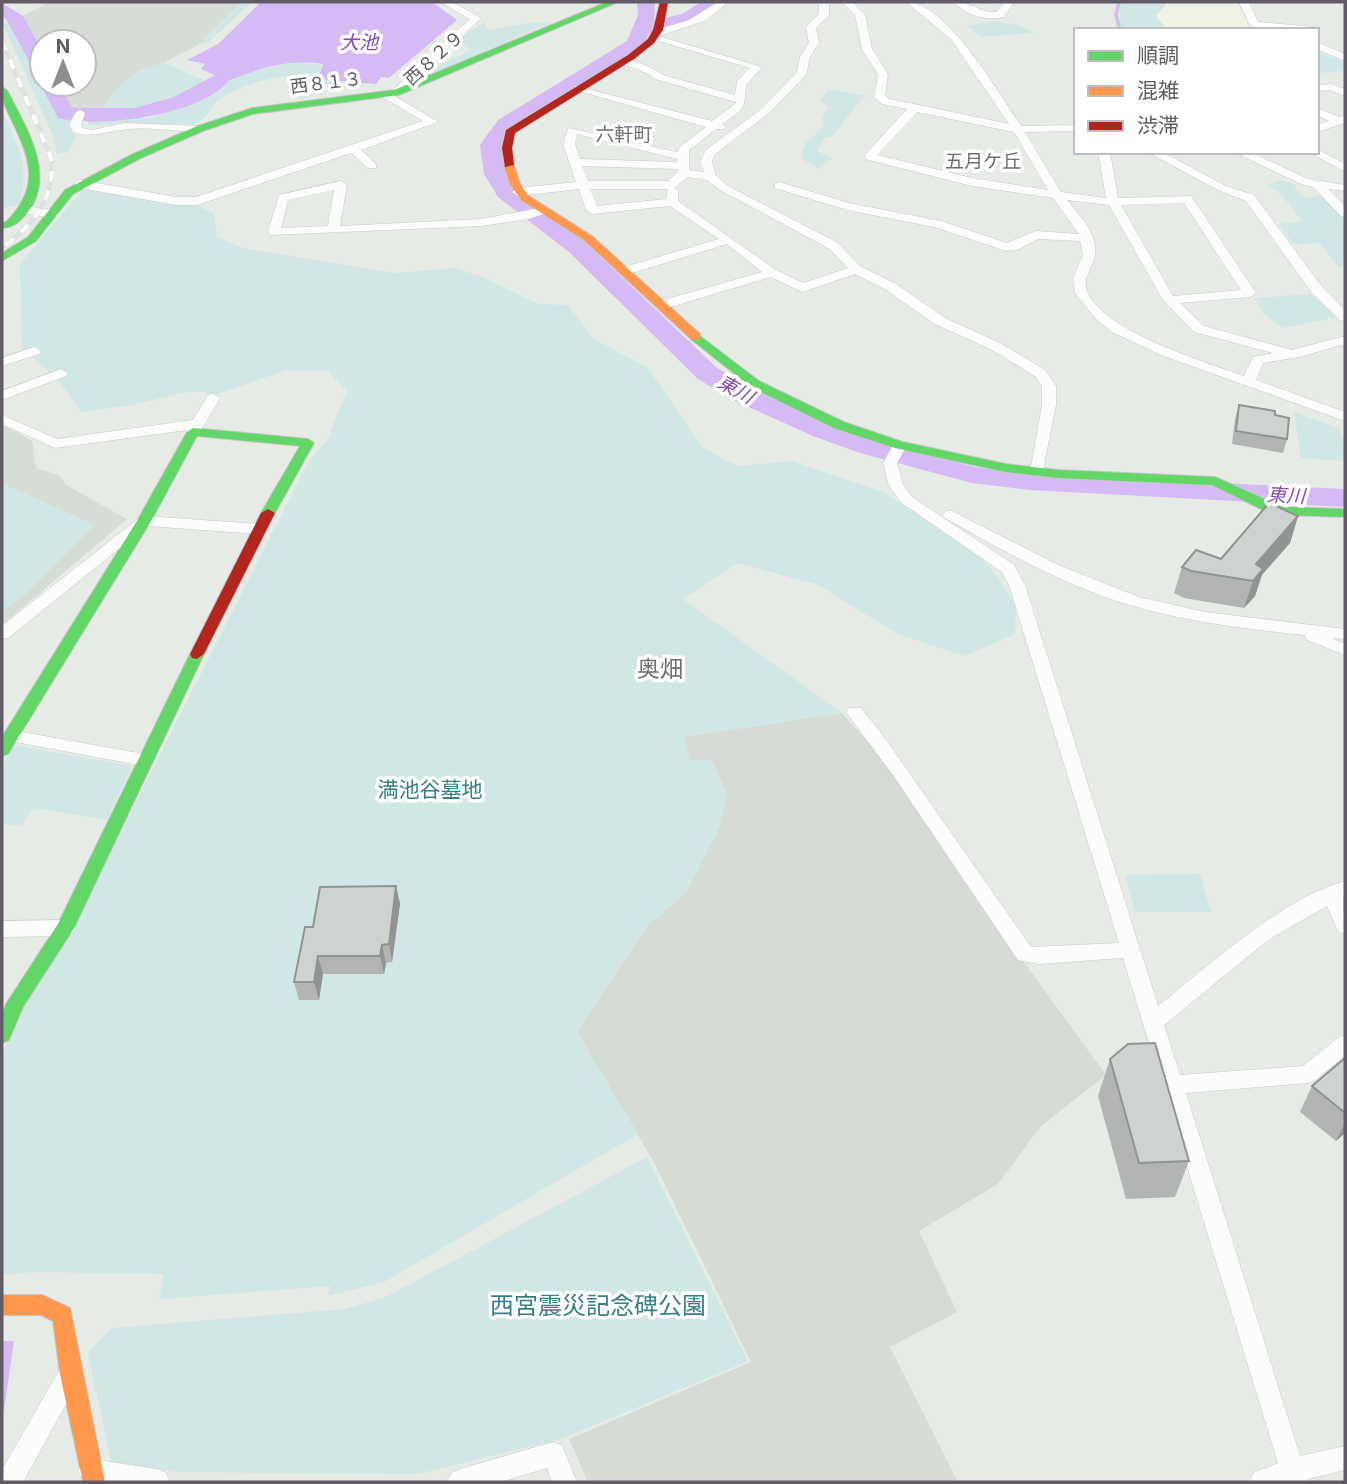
<svg xmlns="http://www.w3.org/2000/svg" width="1347" height="1484" font-family="Inter,'Noto Sans JP',sans-serif">
  <style>
    .industrial { fill: #d6dbd6 }
    .education { fill: #d6ddd6 }
    .medical { fill: #eff3e3 }
    .green { fill: #d1e7e5 }
    .water { fill: #d5baf5 }
    .lines { fill: none; stroke-linecap: round; stroke-linejoin: round }
    .stream { stroke: #d5baf5; stroke-width: 3.5 }
    .river { fill: #d5baf5; fill-rule: evenodd }
    .street-casing { stroke: #c9c9c9; stroke-width: 1 }
    .fast-casing { stroke: #c7c8c8; stroke-width: 2 }
    .slow-casing { stroke: #c7c8c8; stroke-width: 2 }
    .jam-casing { stroke: #c7c8c8; stroke-width: 2 }
    .street { fill: #fbfcfb; fill-rule: evenodd }
    .fast { fill: #63d668; fill-rule: evenodd }
    .slow { fill: #ff974d; fill-rule: evenodd }
    .jam { fill: #b3261e; fill-rule: evenodd }
    .rail-casing { stroke: #e1e1e1; stroke-width: 5 }
    .rail { stroke: #fff; stroke-width: 3.5; stroke-dasharray: 10; stroke-linecap: butt }
    .wall { fill: #b2b5b3 }
    .shaded-wall { fill: #919492 }
    .building { fill: #cfd3d0; stroke: #919492; stroke-width: 2 }
    .labels { text-anchor: middle; stroke-width: 7; stroke-linejoin: round; paint-order: stroke }
    .far-street-label { font-size: 18px; fill: #605b64; stroke: #fff }
    .far-water-label { font-size: 19px; font-style: italic; fill: #8948bf; stroke: #fff }
    .far-neighbourhood-label { font-size: 19px; fill: #716d76; stroke: #fff }
    .park-label { font-size: 21px; fill: #387f86; stroke: #fff }
    .neighbourhood-label { font-size: 23px; fill: #716d76; stroke: #fff }
    .near-park-label { font-size: 24px; fill: #387f86; stroke: #fff }
  </style>
  <rect width="100%" height="100%" fill="#e6ebe6"/>
  <path class="industrial" d="M842,713L884,760L994,921L1106,1075L1041,1126L998,1184L919,1231L957,1312L890,1347L958,1482H588L569,1439L751,1362L655,1164L577,1032L647,926L686,892L720,826L726,794L712,760H690L684,737Z"/>
  <path class="education" d="M50,2H241L202,43L159,65L139,71L120,85L101,111L67,112L54,84H84V42H42V59L22,16Z
    M2,424L32,441L36,468L59,475L66,485L127,519L2,625Z"/>
  <path class="medical" d="M1164,2H1239L1250,28L1255,30H1167L1156,16L1166,4Z"/>
  <path class="green" d="M241,2H252L209,42L198,45Z
    M1119,2H1164L1166,4L1156,16L1167,30H1123L1120,25Z
    M16,12L20,13L42,60V84H53L66,112H76L71,131L77,134L69,151L56,154L54,138L3,24L12,22L11,18L2,16Z
    M994,21L1019,25L1033,33L982,37L966,26Z
    M485,22L487,30L536,22L549,23L415,81L416,77L471,50L457,40Z
    M1317,52L1345,62V71L1317,73Z
    M164,62L209,83L155,107L101,111L120,85L139,71Z
    M302,62L322,65L320,75L326,80L367,86L314,87L310,91L309,97L302,99L294,94V77C280,72 229,90 217,101C208,110 207,119 194,124L89,125L88,121L93,118H152L177,103L252,72L279,64Z
    M829,89L865,96C852,109 844,123 831,137H826L817,151L832,158L819,169L801,158L805,144L824,126L822,116L829,108L820,100Z
    M2,110C18,148 31,163 19,205L2,208Z
    M1281,180L1296,185L1295,189L1306,198L1321,195L1345,220V266L1339,267L1319,243L1293,244L1279,224L1302,221L1280,193L1267,185Z
    M84,188L196,205L214,213L217,237L246,249L395,273L454,268L483,277L538,304L568,305L594,339L648,368L703,448L737,466L792,461L883,492L964,542L996,574L1016,606L1015,634L965,656L898,634L816,584L737,563L683,599L842,713L684,737L690,760H712L727,794L720,826L686,892L647,926L577,1032L638,1134L384,1282L328,1296L330,1286L159,1299L164,1274L34,1272L2,1275V1054L23,1007L71,931L308,462L327,441L347,391L327,371L287,370L217,394L191,391L132,405L81,412L59,381L22,349L20,264Z
    M1311,294L1337,317L1284,328L1267,317L1254,298Z
    M1294,412L1339,428L1345,445V461L1301,458Z
    M2,483L95,525L25,595L2,612Z
    M14,745L132,766L107,820L34,808L21,826L2,824V766Z
    M1200,874L1211,912H1135L1125,875Z
    M647,1157L748,1361L564,1438L418,1474L178,1472L112,1465L88,1353L111,1328L345,1309L386,1297Z"/>
  <path class="water" d="M261,2H432L457,20L389,78L381,77L376,84L326,80L320,74L323,64C288,59 260,68 228,81L201,69L205,64L187,60L218,44Z
    M2,1341H14L2,1424Z"/>
  <g class="lines">
    <path class="stream" d="M1119,2L1116,15L1120,30"/>
    <path class="river" d="M637,2H655L654,21L682,14L701,2H721C705,24 675,30 649,33L642,48L513,128L502,145L506,174L515,188L585,242L716,367L747,386L833,424L880,441L974,467L1030,474L1345,489V507L1030,490L972,483L860,453L813,436L729,398L698,379L569,252L498,197L484,174L480,145L498,120L627,41L638,15Z
      M2,3L23,16L42,50V74L35,72L6,19L2,17Z
      M221,72L228,74L231,78C205,115 99,129 58,118L40,84L42,81V84H60L72,108H135L174,97Z"/>
    <defs>
      <path id="street" d="M440,2H452L481,18L400,95H393L438,122L361,150L376,164V168H368L351,153L197,205H176L80,188L74,184L80,180L176,197H196L423,121L379,95L384,92L392,95V91L470,19Z
        M718,2H728L705,21L658,36L762,67L746,85C744,111 745,107 723,124L726,127L724,129H716L689,150V170L704,172L700,161L706,150L760,110L797,72L800,57L809,43L806,27L819,14V2H829V15L816,28L819,43L810,57L806,75L768,114L715,154L712,161L716,176L728,186L838,243L860,266L896,284L945,318L1000,343L1045,370L1056,386V405L1042,475L1037,476L1030,472L1042,405V386L1035,376L990,349L935,324L886,290L855,274L802,292L771,277L667,308H657V302L762,272L727,244L629,274H621V268L719,239L670,206L592,214L586,210L579,189L518,196L512,192L518,188L576,182L563,144L568,128L677,152L680,147L706,127L575,90V86L712,121L734,105L736,102L655,79L649,74L617,62C627,56 653,67 663,75L735,95L737,81L750,68L649,38L653,35V31L689,20ZM577,134L677,159V162L580,159L575,144ZM582,166L678,169V172L668,181H588ZM687,177L707,180L720,190L830,249L848,268L803,283L776,270L678,201V191L674,188ZM590,189H668L666,199L597,206Z
        M842,2H852L865,14L872,49L888,74L885,96L890,99L1009,124L951,39L906,2C945,0 1000,95 1021,126L1076,125V131L1025,132L1061,192L1106,198L1098,152H1110L1118,198L1191,196L1256,293L1250,297L1180,303L1204,326L1292,350L1345,336V344L1299,357L1263,363L1256,380L1345,412V421L1161,355L1112,332L1096,319L1075,293L1073,279L1083,254L1080,241L1038,239L1019,249L1006,251L934,227L847,210L775,188V184L779,182L849,203L941,221L1007,243L1036,231L1079,234L1053,198L972,186L865,159V155L907,109L882,104L874,97L878,74L862,49L855,15ZM917,112L1014,132L1048,190L972,178L877,155ZM1067,200L1109,205L1163,300L1194,332L1273,353L1253,357L1244,376C1205,362 1102,331 1087,291C1082,277 1093,268 1095,255C1098,234 1080,216 1067,200ZM1184,203L1241,290L1173,296L1121,205Z
        M954,2C970,1 980,13 997,12L1004,2H1014L1004,17C985,21 968,16 954,2Z
        M1239,2H1249L1258,22L1314,27L1319,30L1317,32V30H1262L1250,26Z
        M1317,42L1345,54V61L1317,49Z
        M1317,85L1332,84L1345,89V96L1330,90L1317,91Z
        M1317,108L1339,117L1345,116V123L1317,132V125L1329,121L1317,115Z
        M80,110L85,113L81,125L82,128L93,130L124,123L199,126L205,129L199,132C174,131 147,126 122,130C105,132 92,137 74,133L69,125L75,113Z
        M1317,149L1345,164V172L1313,154L1311,152H1317Z
        M1147,152H1162L1226,186L1254,195L1322,287L1345,310V321L1340,320L1312,293L1246,201L1218,190Z
        M1234,152H1250L1308,179L1345,185V191L1328,189L1345,206V217L1341,216L1313,187L1301,184Z
        M341,181L347,185L340,226L481,219L545,207L551,211L529,219L481,226L270,235L268,232L279,195ZM334,190L328,226L281,228L288,200Z
        M25,206L53,210L59,214L53,218L21,213L19,210Z
        M34,347L41,351L39,354L2,366V358Z
        M61,369L68,373L66,376L2,400V391Z
        M213,394L220,398L198,435H188L187,430L55,448L2,424V415L57,439L193,420L208,395Z
        M900,441L907,445L897,463L903,485L912,497L1014,565L1025,585L1158,1006C1210,965 1281,899 1345,881V896L1343,898L1345,934L1338,931L1327,906L1268,940L1164,1025L1180,1075L1303,1066L1338,1038L1345,1035V1056L1315,1080L1308,1083L1186,1093L1300,1456L1345,1446V1470L1308,1479V1482H1250L1253,1473L1278,1463L1123,958L1038,964L1018,960L893,775L846,712L849,708H861L884,737L1031,947L1119,943L1009,585L1002,572L902,503L889,486L883,463L895,442Z
        M950,510L1058,565L1139,597L1205,612L1345,629V639L1332,638L1345,644V655L1307,640L1305,635C1246,629 1187,622 1130,605C1065,586 1004,551 945,518L942,515L945,512Z
        M144,516L259,524L267,529L259,534L147,526L8,638L2,639V626L139,518Z
        M11,730L144,754L150,756L153,760L150,764L144,766L5,740L2,736Z
        M65,920L72,923L75,928L72,933L65,936L2,937V921Z
        M69,1365L78,1369L81,1377L23,1482H2V1470L60,1369Z
        M553,1442L562,1445L577,1482H552L547,1468L501,1482H447L451,1473L460,1469Z
        M91,1459L157,1469L166,1473L170,1482H85L78,1472L82,1463Z"/>
      <path id="fast" d="M607,2H618L399,95L253,114L203,131L141,158L73,194L36,241L2,261V253L28,237L65,190L133,154L195,127L252,108L394,90Z
        M2,87L7,90C25,126 57,174 28,212C20,221 14,228 2,228V222H6C39,189 32,162 13,123C7,110 1,101 2,87Z
        M696,333L759,381L844,422L903,442L1006,464L1059,470L1215,477L1283,507L1345,509V517L1282,515L1261,509L1212,485L1059,478L1006,472L895,448L834,428L751,387L692,340V334Z
        M193,428L308,439L314,443L275,513L268,517L261,513L300,446L197,436L151,521L8,754L2,756V737L137,521L187,432Z
        M197,649L204,654L74,928L23,1007L9,1040L2,1043V1014L6,1004L58,924L190,654Z"/>
      <path id="slow" d="M509,162L514,165L520,184L529,196L592,236L700,334V340H692L584,240L521,200L510,184L504,165Z
        M2,1295H42L70,1308L105,1482H83L60,1374L53,1321L41,1315H2Z"/>
      <path id="jam" d="M660,2H668L663,30L654,43L634,59L515,133L512,148L514,165L505,167L502,148L506,130L628,55L648,39L653,30Z
        M268,509L275,513L204,654L197,659L192,658L190,654L261,513Z"/>
    </defs>
    <use href="#street" class="street-casing"/>
    <use href="#fast" class="fast-casing"/>
    <use href="#slow" class="slow-casing"/>
    <use href="#jam" class="jam-casing"/>
    <use href="#street" class="street"/>
    <use href="#fast" class="fast"/>
    <use href="#slow" class="slow"/>
    <use href="#jam" class="jam"/>
    <defs>
      <path id="rail" d="M2,41L51,158C56,198 33,225 2,248"/>
    </defs>
    <use href="#rail" class="rail-casing"/>
    <use href="#rail" class="rail"/>
  </g>
  <path class="wall" d="M1239,405L1275,415L1287,439L1283,453L1232,444L1235,419Z
    M1298,516L1290,543L1261,575L1255,596L1244,608L1184,598L1174,593L1182,567L1221,559Z
    M396,886L400,904L392,962L386,963L384,974H323L319,1000H299L294,982L313,927Z
    M1345,1058V1133L1336,1141L1300,1112L1312,1086Z
    M1110,1059L1189,1161L1175,1197L1126,1199L1098,1096Z"/>
  <path class="shaded-wall" d="M1298,516L1290,543L1262,575L1255,596L1244,608L1253,581L1256,564Z
    M396,886L400,904L392,962L389,944Z
    M382,945L386,963L384,974L380,956Z
    M318,956L323,974L319,1000L314,982Z
    M1345,1123V1133L1336,1141Z"/>
  <path class="building" d="M1239,405L1275,411V415L1289,418L1287,439L1236,431Z
    M1269,503L1298,516L1256,564L1263,569L1253,581L1191,571L1182,567L1196,550L1221,559Z
    M396,886L389,944L382,945L380,956H318L314,982H294L305,927H313L320,887Z
    M1155,1043L1189,1161L1139,1163L1110,1059L1128,1044Z
    M1345,1058V1113L1312,1086Z"/>
  <g class="labels">
    <g class="far-street-label">
      <text transform="translate(434 58) rotate(-42)" y="6">西８２９</text>
      <text transform="translate(326 83) rotate(-7)" y="6">西８１３</text>
    </g>
    <g class="far-water-label">
      <text x="359" y="49">大池</text>
      <text transform="translate(736 389) rotate(29)" y="7">東川</text>
      <text transform="translate(1286 495) rotate(3)" y="7">東川</text>
    </g>
    <g class="far-neighbourhood-label">
      <text x="624" y="141">六軒町</text>
      <text x="983" y="168">五月ケ丘</text>
    </g>
    <g class="park-label">
      <text x="430" y="797">満池谷墓地</text>
    </g>
    <g class="neighbourhood-label">
      <text x="660" y="677">奥畑</text>
    </g>
    <g class="near-park-label">
      <text x="598" y="1314">西宮震災記念碑公園</text>
    </g>
  </g>
  <rect width="1347" height="1484" fill="none" stroke="#605b64" stroke-width="7"/>
  <rect x="1074" y="28" width="245" height="126" fill="#ffffff" stroke="#bfbdc1" stroke-width="2"/>
  <rect x="1088" y="51" width="35" height="10" fill="#63d668" stroke="#bfbdc1" stroke-width="2"/>
  <text x="1137" y="63" font-size="21" fill="#605b64">順調</text>
  <rect x="1088" y="86" width="35" height="10" fill="#ff974d" stroke="#bfbdc1" stroke-width="2"/>
  <text x="1137" y="98" font-size="21" fill="#605b64">混雑</text>
  <rect x="1088" y="121" width="35" height="10" fill="#b3261e" stroke="#bfbdc1" stroke-width="2"/>
  <text x="1137" y="133" font-size="21" fill="#605b64">渋滞</text>
  <g transform="translate(63 63)"><circle r="33" fill="#ffffff" stroke="#bfbdc1" stroke-width="2"/>
  <path d="M0-5L12 26L0 18L-12 26Z" fill="#8f8d92"/>
  <text y="-10" font-size="19" font-weight="bold" text-anchor="middle" fill="#605b64">N</text>
  </g>
</svg>
